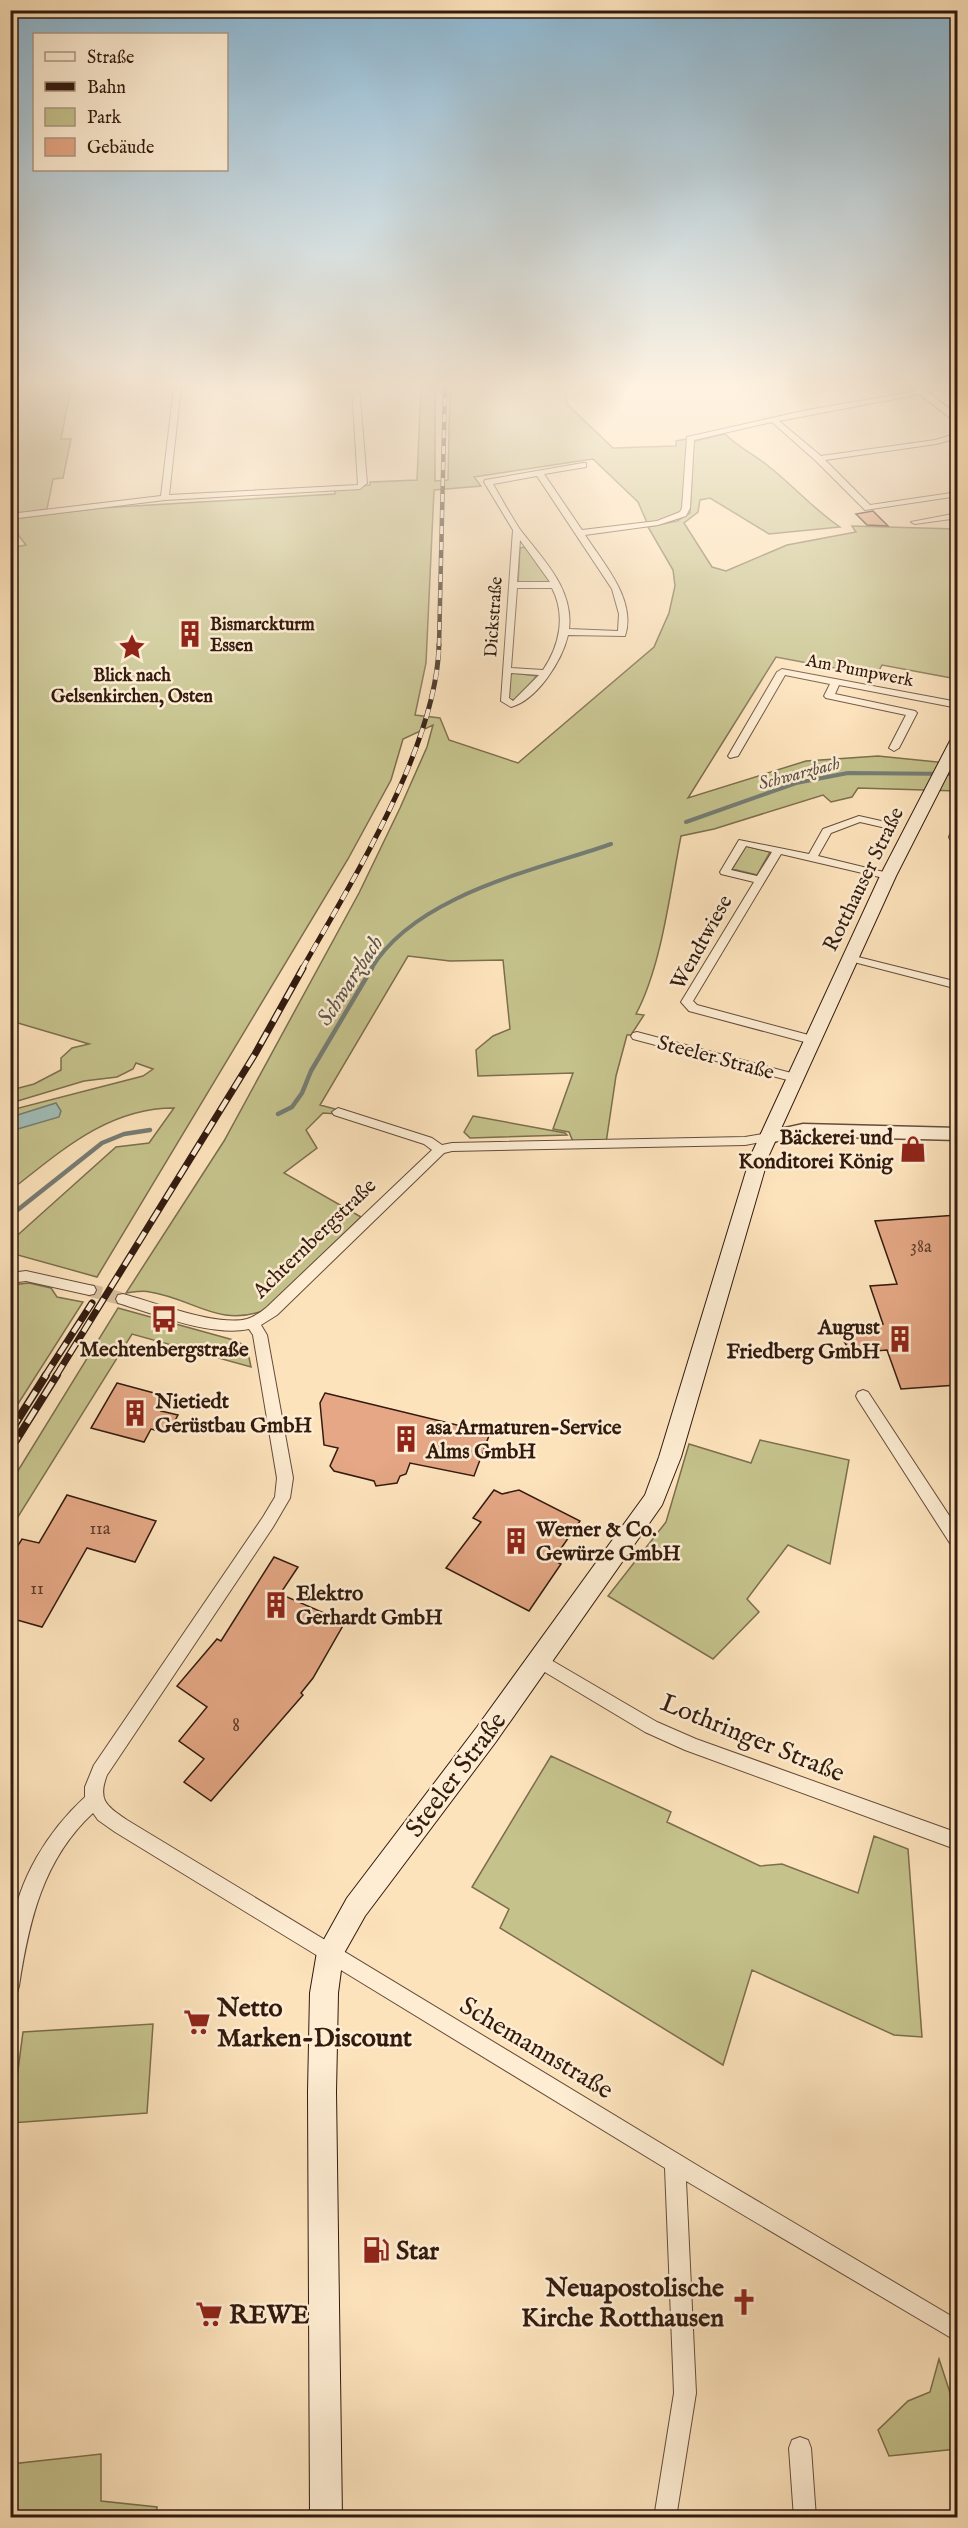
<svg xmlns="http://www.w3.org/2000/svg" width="968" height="2528" font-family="'IM FELL English',serif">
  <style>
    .green { fill: #c5c28c; stroke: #7c6e4e; stroke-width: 1.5 }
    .water { fill: #a1bdb8; stroke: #757c74; stroke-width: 1.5 }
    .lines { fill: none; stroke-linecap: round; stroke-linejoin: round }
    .stream-far1 { stroke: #757c74; stroke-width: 4 }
    .stream { stroke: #757c74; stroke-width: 4.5 }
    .building { fill: #e5a785; stroke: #321a0f; stroke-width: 1.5 }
    .minor-tunnel { stroke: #d4bb99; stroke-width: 13; stroke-dasharray: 13 7; stroke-linecap: butt }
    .minor-casing { stroke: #654c3a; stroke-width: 2 }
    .tertiary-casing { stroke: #654c3a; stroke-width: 3 }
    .secondary-casing { stroke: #321a0f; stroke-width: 2 }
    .minor { fill: #feedd3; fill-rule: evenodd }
    .tertiary { fill: #feedd3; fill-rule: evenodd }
    .secondary { fill: #feedd3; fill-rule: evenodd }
    .rail-far3-casing { stroke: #321a0f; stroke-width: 4.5 }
    .rail-far2-casing { stroke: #321a0f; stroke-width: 5 }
    .rail-far1-casing { stroke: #321a0f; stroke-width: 7 }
    .rail-casing { stroke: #321a0f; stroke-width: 8 }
    .rail-far3 { stroke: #feedd3; stroke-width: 3; stroke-dasharray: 8; stroke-linecap: butt }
    .rail-far2 { stroke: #feedd3; stroke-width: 4; stroke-dasharray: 10; stroke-linecap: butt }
    .rail-far1 { stroke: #feedd3; stroke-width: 4.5; stroke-dasharray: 13; stroke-linecap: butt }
    .rail { stroke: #feedd3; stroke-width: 5; stroke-dasharray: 16; stroke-linecap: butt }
    .labels { text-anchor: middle; stroke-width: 5; stroke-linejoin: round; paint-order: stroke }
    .far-street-label { font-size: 18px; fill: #321a0f; stroke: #feedd3 }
    .far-poi-label { font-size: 18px; font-weight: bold; fill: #321a0f; stroke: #feedd3; text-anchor: start }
    .far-water-label { font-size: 18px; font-style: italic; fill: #59534a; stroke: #feedd3 }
    .number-label { font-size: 18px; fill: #5f3d2c }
    .street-label { font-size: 21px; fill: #321a0f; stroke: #feedd3 }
    .poi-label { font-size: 21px; font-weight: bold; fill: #321a0f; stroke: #feedd3; text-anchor: start }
    .near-number-label { font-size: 21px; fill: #5f3d2c }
    .water-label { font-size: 22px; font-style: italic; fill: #59534a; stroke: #feedd3 }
    .near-street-label { font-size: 26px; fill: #321a0f; stroke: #feedd3 }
    .near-poi-label { font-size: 26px; font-weight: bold; fill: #321a0f; stroke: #feedd3; text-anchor: start }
  </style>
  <rect width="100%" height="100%" fill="#fde3bc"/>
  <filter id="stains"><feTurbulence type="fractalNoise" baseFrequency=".00333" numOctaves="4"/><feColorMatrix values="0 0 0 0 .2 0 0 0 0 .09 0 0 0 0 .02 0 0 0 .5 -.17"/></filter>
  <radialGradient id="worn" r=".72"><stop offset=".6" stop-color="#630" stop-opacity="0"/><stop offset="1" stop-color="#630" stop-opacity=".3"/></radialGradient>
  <path class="green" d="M11,387H71L61,439H71L63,478L53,479L47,509L11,515Z
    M421,387H435V481L448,480L450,387H564L568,405L613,448L676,446V441L687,439L686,508L682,514L648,525L638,502L593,459L474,477L481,486L434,490L426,663L415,715L440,718L449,740L518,763L654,647L669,613L675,586L673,570L648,527L677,521L690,513L694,441L725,434C738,447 753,454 767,465C793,485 813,509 840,527L769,534L710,498L700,500L698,512L684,523L712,567L726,571L787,545L856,532L852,526L957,529V679L882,665L876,676L776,657L688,798L806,761L878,756L947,763L951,756L957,757V791L858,788L852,797L831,802L823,795L714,829L681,836C670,891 662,965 636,1014L644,1015L631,1035H627L616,1076L606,1143L574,1144L569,1132L553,1129L573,1073L478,1076L476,1050L493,1036L510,1029L503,960L450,961L408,956L320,1105L339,1110L338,1114L323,1113L306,1130L317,1148L284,1173L361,1217L265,1310C219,1328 194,1299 150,1292C143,1290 134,1292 126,1293L224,1141L359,893L400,808L427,747L433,725L403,739L391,780L348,859L97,1277L18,1255L11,1260V1241L116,1147L149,1143L174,1108C107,1108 60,1152 11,1190V1110L143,1076L153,1069L136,1063L133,1069L117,1077L84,1081L11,1103V1090L34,1084L61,1070V1058L72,1048L89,1044L11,1021L10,548L26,545L11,526V519L100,508L335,494L334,488L370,485V482L417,480Z
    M524,547L526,548L551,583H518L520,548Z
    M514,673L537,676L515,700H509L510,674Z
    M746,846L770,852L757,875L732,869Z
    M473,1116L565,1133L567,1135L470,1138L464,1132Z
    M29,1283L51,1288L57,1297L83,1302L11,1415V1285Z
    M118,1308L237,1341L247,1348L251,1367L132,1334L11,1528V1482Z
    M760,1440L849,1460L830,1564L788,1545L747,1599L759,1612L713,1659L608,1596L666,1522L689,1444L751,1463Z
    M551,1756L671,1812L667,1822L760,1866L782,1864L858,1893L874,1836L908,1849L922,2037L894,2035L752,1970L723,2065L500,1928L509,1909L472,1887Z
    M153,2024L147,2113L11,2123L23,2032Z
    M939,2359L957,2414V2449L889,2456L878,2430L908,2401L930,2392Z
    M101,2454V2501L157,2507L156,2517H11V2464Z"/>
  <path class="water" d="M56,1103L61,1111L59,1117L11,1131V1117Z"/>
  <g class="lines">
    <path class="stream-far1" d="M686,822L796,783L848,773L958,774
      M371,969C415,895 533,871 611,844"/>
    <path class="stream" d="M278,1114L292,1107L302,1093L311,1071L372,968
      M10,1216L102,1143L124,1134L150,1130"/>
  </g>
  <path class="building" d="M873,511L888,526L867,525L856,514Z
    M957,1215V1385L901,1389L887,1350L851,1353L836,1328L883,1324L870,1286L897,1284L875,1221Z
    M117,1383L169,1397L161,1411L178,1415L168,1433L151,1429L144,1442L91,1428Z
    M325,1393L490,1433L474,1476L410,1463L406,1474L400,1476L397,1483L376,1486L374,1481L334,1471L330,1466L338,1448L324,1445L320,1403Z
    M494,1490L502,1494L519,1490L580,1521L553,1560L561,1564L529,1611L446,1568L481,1522L473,1518Z
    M67,1495L156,1521L135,1562L87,1548L42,1627L10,1618V1558L22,1539L39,1543Z
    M274,1557L298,1567L280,1594L345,1622L313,1678L301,1693L303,1695L211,1801L184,1782L204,1759L179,1741L207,1707L177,1686L217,1639L221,1641Z"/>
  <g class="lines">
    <path class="minor-tunnel" d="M89,1290L123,1299"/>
    <defs>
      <path id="minor" d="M174,387H181L169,495L358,485L352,387H359L367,483L360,489L165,500L10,519V514L161,496Z
        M942,387H957L779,421L821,456L935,440L958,433V438L936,444L825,460L870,505L958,492V496L865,510L816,461L772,422L694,440L690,508L686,516L658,525L585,535C603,563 637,600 625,636L568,635C562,661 537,700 511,707L501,701L513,530L484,482L485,480L583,463H586V467L544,474L582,530L657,521L680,512L682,508L687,437L807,410ZM537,476L612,589L619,614L618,631L569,629C574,588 542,559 519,528C510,514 501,498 493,484ZM520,540L550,582H517ZM517,588H552C566,615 560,645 543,670L511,668ZM511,673L539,675L513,701L509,698Z
        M958,513V518L915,524L911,522Z
        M782,669L958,702V708L839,685L835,694L915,711L917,713L899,748L894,751L889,748L906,715L826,698L824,696L830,684L785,675L738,756L730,758L728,756L777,672Z
        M859,816L890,823L891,825L886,828L860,822L831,833L818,856L892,874V878L888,879L781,854L693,1001L697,1005L816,1037L818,1040L816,1043L812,1044L689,1011L681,1002L754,882L721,874L720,872L739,840L809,854L823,829ZM746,846L772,852L757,876L731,870Z
        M958,825V839H950L949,837L954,826Z
        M850,955L958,982V989L846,960L844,958Z
        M637,1032L799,1075L801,1078L795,1082L633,1039L631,1036L633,1033Z
        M338,1108L432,1138L442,1145L452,1143L745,1137L768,1133L774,1137L772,1140L745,1145L452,1151L444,1153L277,1315L261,1325L267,1335L293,1478L290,1498L273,1527L107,1775C97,1801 107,1806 127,1820L705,2170L958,2320V2342L686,2181L696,2393L676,2518H654L674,2393L665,2168L115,1832L98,1820L93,1813C43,1859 29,1921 19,1986L17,1993L10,1995C10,1974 8,1951 11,1931C18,1879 48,1831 85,1797V1787L94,1765L263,1517L275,1497L277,1478L253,1335L249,1329C212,1337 154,1314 118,1303L116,1299L118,1295L123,1294C154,1302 217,1327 247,1319C254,1317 261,1312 267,1307L432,1150L424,1144L334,1115L332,1112Z
        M26,1271L89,1285L94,1286L96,1290L94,1294L89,1295L26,1281L10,1283V1273Z
        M863,1390L868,1392L958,1529V1549L953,1548L858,1400L856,1396L858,1392Z
        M539,1653L657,1722L696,1739L958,1833V1850L685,1750L645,1732L533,1665L531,1660L533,1655Z
        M800,2437L808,2440L811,2448L816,2518H794L789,2448L792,2440Z"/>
      <path id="tertiary" d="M803,1124L958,1128V1140L803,1136L768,1143L760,1137L762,1133Z"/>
      <path id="secondary" d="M910,387H921L958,415V424Z
        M958,735V754L896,876L769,1155L681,1457L662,1505L495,1743L365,1916L343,1955L338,1993L336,2092L342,2518H310L308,2092L310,1993L317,1952L347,1898L477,1727L645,1495L659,1457L751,1155L880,876L951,739Z"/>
    </defs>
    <use href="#minor" class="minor-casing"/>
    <use href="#tertiary" class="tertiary-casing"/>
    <use href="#secondary" class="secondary-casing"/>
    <use href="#minor" class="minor"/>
    <use href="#tertiary" class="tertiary"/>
    <use href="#secondary" class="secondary"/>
    <defs>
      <path id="rail-far3" d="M439,646L445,387"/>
      <path id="rail-far2" d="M302,969C352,881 437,746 439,644"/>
      <path id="rail-far1" d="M45,1376L92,1303
        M56,1376L255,1054L303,968"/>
      <path id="rail" d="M10,1432L46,1375
        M10,1450L57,1375"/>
    </defs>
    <use href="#rail-far3" class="rail-far3-casing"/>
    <use href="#rail-far2" class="rail-far2-casing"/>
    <use href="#rail-far1" class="rail-far1-casing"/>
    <use href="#rail" class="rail-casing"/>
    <use href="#rail-far3" class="rail-far3"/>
    <use href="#rail-far2" class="rail-far2"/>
    <use href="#rail-far1" class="rail-far1"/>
    <use href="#rail" class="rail"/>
  </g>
  <linearGradient id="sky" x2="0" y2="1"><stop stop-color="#8bb8d5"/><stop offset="0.52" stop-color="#fef2e1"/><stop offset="1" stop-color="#fef2e1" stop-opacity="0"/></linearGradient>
  <rect width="968" height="741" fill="url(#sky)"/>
  <defs>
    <symbol id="building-bare" viewBox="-9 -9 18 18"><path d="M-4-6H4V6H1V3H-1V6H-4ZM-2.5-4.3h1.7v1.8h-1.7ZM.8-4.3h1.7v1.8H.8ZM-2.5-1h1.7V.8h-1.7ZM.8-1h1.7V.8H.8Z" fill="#8f2418" stroke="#feedd3" stroke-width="2.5" paint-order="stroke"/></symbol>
    <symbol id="sight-bare" viewBox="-9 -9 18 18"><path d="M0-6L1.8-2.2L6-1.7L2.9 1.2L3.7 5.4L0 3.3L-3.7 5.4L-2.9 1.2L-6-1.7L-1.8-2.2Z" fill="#8f2418" stroke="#feedd3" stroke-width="2.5" paint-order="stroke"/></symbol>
    <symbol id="shop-bare" viewBox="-9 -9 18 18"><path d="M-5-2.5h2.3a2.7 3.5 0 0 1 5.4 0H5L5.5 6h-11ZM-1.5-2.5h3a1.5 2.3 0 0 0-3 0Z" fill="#8f2418" stroke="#feedd3" stroke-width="2.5" paint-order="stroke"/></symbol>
    <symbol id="bus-bare" viewBox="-9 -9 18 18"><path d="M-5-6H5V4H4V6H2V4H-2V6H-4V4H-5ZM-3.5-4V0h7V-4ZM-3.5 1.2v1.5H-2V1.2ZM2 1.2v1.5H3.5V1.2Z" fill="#8f2418" stroke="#feedd3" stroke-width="2.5" paint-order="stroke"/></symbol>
    <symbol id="supermarket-bare" viewBox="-9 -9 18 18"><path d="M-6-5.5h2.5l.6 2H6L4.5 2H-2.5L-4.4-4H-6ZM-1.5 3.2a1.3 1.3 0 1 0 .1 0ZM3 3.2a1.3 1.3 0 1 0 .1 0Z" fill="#8f2418" stroke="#feedd3" stroke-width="2.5" paint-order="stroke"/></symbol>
    <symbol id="fuel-bare" viewBox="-9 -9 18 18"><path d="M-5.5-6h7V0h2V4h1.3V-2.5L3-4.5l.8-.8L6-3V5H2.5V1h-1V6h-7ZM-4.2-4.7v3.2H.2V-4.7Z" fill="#8f2418" stroke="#feedd3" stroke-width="2.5" paint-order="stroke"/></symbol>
    <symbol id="church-bare" viewBox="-9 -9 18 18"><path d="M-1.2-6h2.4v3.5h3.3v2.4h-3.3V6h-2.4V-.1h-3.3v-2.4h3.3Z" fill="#8f2418" stroke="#feedd3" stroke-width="2.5" paint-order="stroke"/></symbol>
  </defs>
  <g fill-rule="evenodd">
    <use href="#building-bare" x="171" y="615" width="38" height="38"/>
    <use href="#sight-bare" x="113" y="628" width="38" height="38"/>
    <use href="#shop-bare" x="894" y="1130" width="38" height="38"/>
    <use href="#bus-bare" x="145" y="1300" width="38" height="38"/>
    <use href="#building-bare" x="881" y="1320" width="38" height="38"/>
    <use href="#building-bare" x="116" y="1394" width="38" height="38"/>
    <use href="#building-bare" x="387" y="1420" width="38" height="38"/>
    <use href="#building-bare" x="497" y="1522" width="38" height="38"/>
    <use href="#building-bare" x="257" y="1586" width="38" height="38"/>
    <use href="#supermarket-bare" x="178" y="2003" width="38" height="38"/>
    <use href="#fuel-bare" x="357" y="2231" width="38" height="38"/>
    <use href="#church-bare" x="725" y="2283" width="38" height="38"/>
    <use href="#supermarket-bare" x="190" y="2295" width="38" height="38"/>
  </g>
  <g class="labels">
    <g class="far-street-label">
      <text transform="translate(493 617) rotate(-86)" y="6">Dickstraße</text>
      <text transform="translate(860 670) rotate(11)" y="6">Am Pumpwerk</text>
    </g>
    <g class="far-poi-label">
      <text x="210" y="630">Bismarckturm<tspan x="210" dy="21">Essen</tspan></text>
      <text x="132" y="681" text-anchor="middle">Blick nach<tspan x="132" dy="21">Gelsenkirchen, Osten</tspan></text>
    </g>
    <g class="far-water-label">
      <text transform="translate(799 773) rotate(-15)" y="6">Schwarzbach</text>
    </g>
    <g class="number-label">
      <text x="921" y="1252">38a</text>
      <text x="100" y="1534">11a</text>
      <text x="37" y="1594">11</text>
    </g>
    <g class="street-label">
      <text transform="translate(863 879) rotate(-64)" y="7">Rotthauser Straße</text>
      <text transform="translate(701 942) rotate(-61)" y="7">Wendtwiese</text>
      <text transform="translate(716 1057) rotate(15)" y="7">Steeler Straße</text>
      <text transform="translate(314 1238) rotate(-44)" y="7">Achternbergstraße</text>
    </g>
    <g class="poi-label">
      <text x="893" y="1144" text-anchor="end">Bäckerei und<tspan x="893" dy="24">Konditorei König</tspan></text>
      <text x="880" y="1334" text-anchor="end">August<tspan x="880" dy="24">Friedberg GmbH</tspan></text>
      <text x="164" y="1356" text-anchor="middle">Mechtenbergstraße</text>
      <text x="155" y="1408">Nietiedt<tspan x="155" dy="24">Gerüstbau GmbH</tspan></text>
      <text x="426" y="1434">asa Armaturen-Service<tspan x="426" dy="24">Alms GmbH</tspan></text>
      <text x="536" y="1536">Werner &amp; Co.<tspan x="536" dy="24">Gewürze GmbH</tspan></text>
      <text x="296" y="1600">Elektro<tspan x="296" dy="24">Gerhardt GmbH</tspan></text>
    </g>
    <g class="near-number-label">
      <text x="236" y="1731">8</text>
    </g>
    <g class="water-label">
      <text transform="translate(349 980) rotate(-57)" y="8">Schwarzbach</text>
    </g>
    <g class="near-street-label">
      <text transform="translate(753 1737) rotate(22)" y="9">Lothringer Straße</text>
      <text transform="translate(455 1774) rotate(-53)" y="9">Steeler Straße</text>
      <text transform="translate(537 2047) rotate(31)" y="9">Schemannstraße</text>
    </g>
    <g class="near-poi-label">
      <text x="217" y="2016">Netto<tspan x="217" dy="30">Marken-Discount</tspan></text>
      <text x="396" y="2259">Star</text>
      <text x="724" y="2296" text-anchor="end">Neuapostolische<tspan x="724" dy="30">Kirche Rotthausen</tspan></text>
      <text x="229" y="2323">REWE</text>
    </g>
  </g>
  <rect width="968" height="2528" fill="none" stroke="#fde3bc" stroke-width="36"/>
  <rect x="12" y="12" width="944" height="2504" fill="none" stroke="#321a0f" stroke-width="3"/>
  <rect x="18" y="18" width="932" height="2492" fill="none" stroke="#321a0f" stroke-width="1.5"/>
  <rect x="33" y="33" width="195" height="138" fill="#feedd3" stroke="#ac9985" stroke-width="1.5"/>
  <rect x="45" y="52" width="30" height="9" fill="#feedd3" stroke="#ac9985" stroke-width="1.5"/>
  <text x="87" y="63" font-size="18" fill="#321a0f">Straße</text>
  <rect x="45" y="82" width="30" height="9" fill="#321a0f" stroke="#ac9985" stroke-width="1.5"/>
  <text x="87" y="93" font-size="18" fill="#321a0f">Bahn</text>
  <rect x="45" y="108" width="30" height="18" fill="#c5c28c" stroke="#ac9985" stroke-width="1.5"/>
  <text x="87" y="123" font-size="18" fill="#321a0f">Park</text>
  <rect x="45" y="138" width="30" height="18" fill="#e5a785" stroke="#ac9985" stroke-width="1.5"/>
  <text x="87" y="153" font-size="18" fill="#321a0f">Gebäude</text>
  <rect width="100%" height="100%" filter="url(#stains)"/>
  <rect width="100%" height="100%" fill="url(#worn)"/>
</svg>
